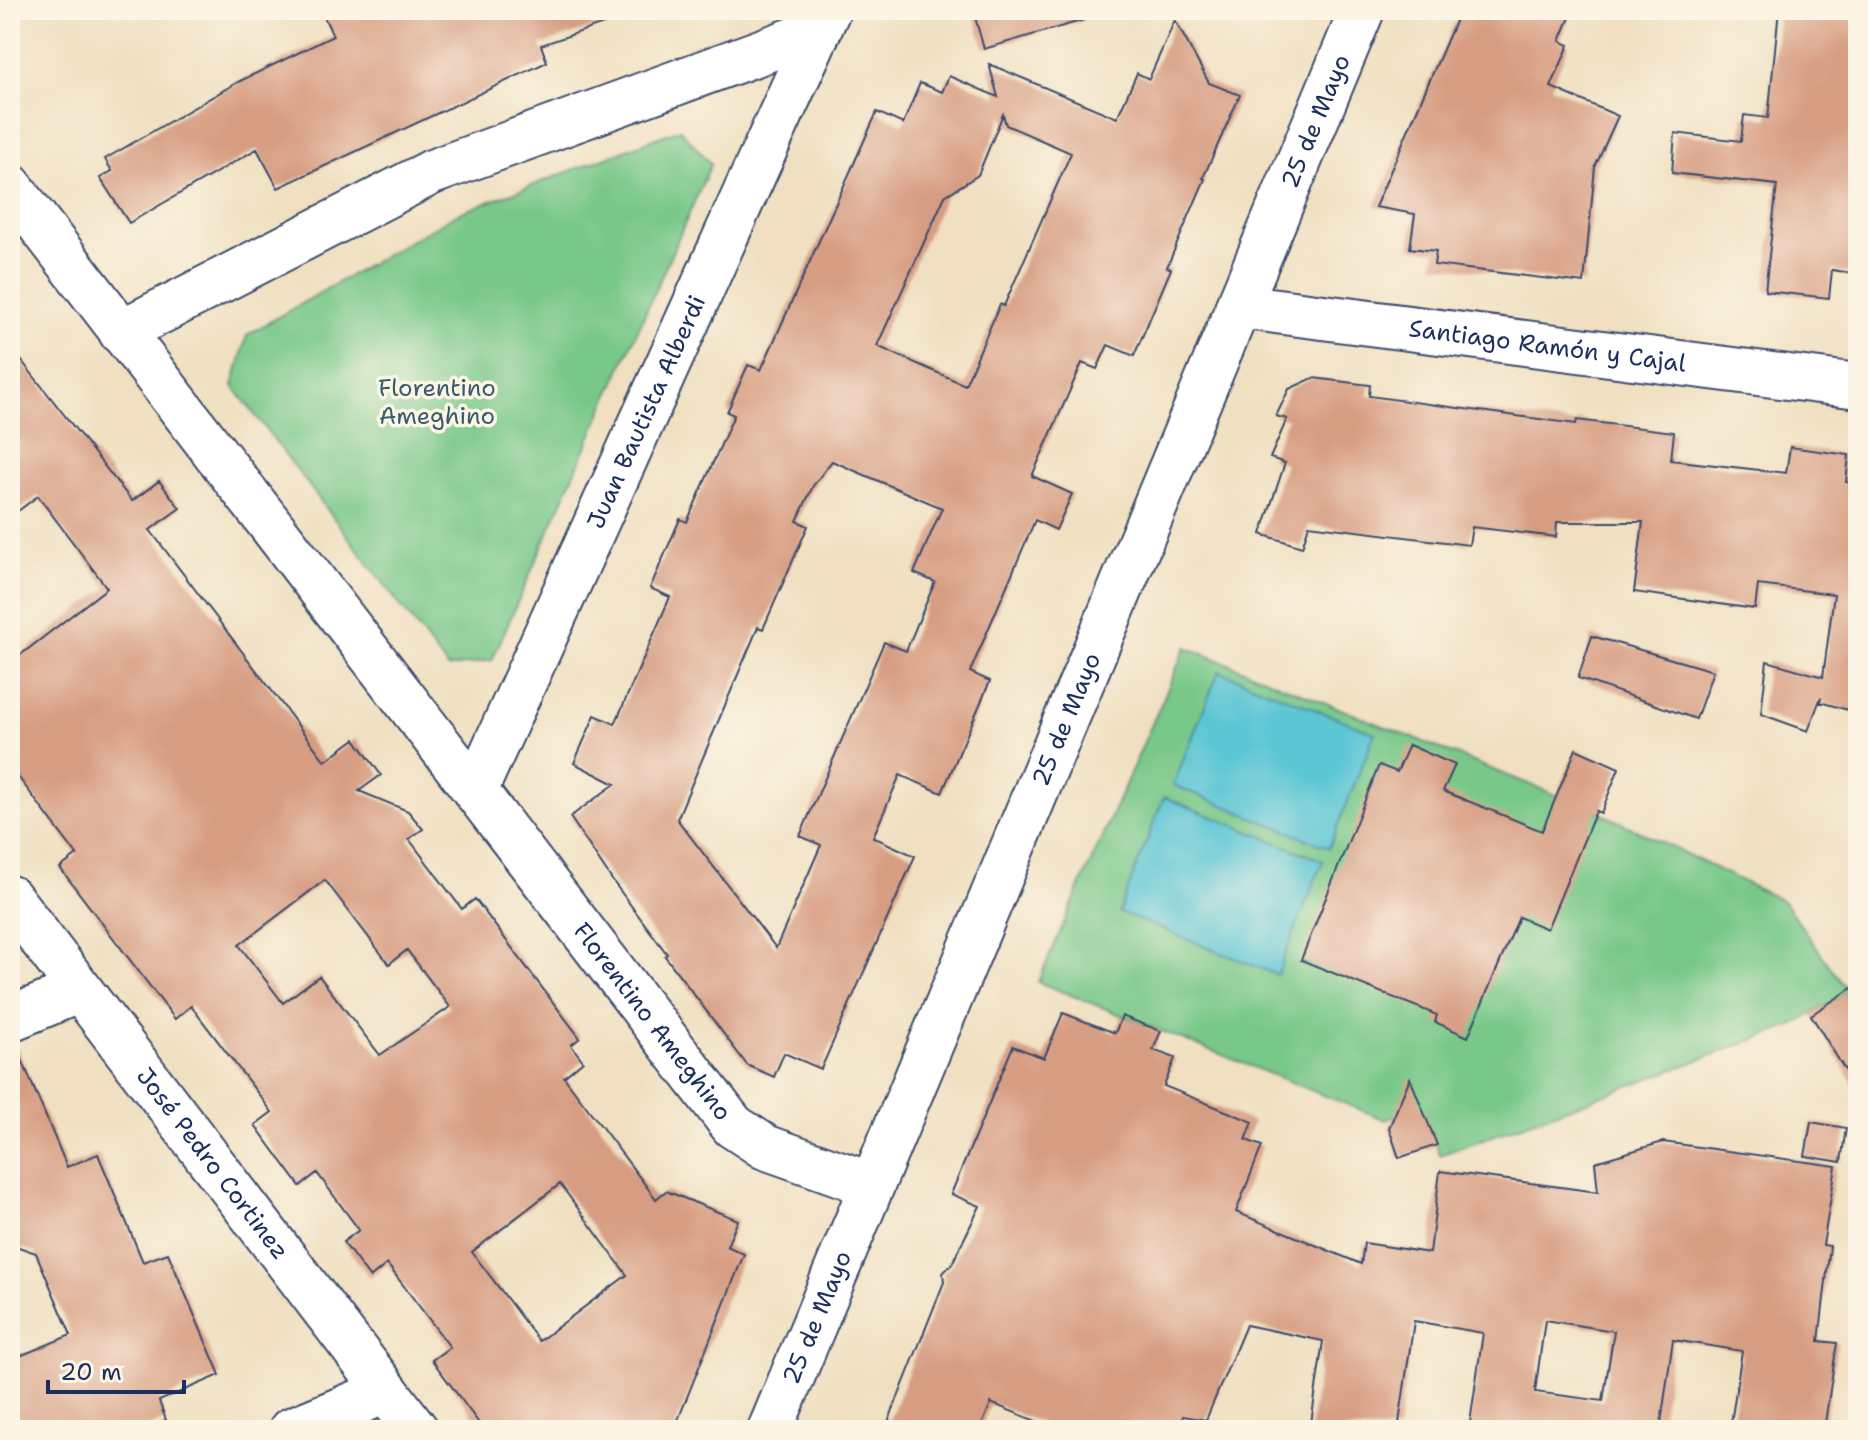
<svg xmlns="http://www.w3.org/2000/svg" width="1868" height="1440" font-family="'Shantell Sans',sans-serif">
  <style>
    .green { fill: #78c889; stroke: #4a7c74; stroke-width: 2 }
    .water { fill: #5bc6d5; stroke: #3b7a9a; stroke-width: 2 }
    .building { fill: #d79d82; fill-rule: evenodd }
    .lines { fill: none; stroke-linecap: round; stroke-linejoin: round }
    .minor-casing { stroke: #3b4a6d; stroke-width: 48 }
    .minor { stroke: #fff; stroke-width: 44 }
    .labels { text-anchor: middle; stroke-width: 7; stroke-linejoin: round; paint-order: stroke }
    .street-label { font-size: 24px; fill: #1b2f5e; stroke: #fcf5e5 }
    .park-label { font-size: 24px; fill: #375d6b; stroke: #fcf5e5 }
  </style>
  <rect width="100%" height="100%" fill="#fcf5e5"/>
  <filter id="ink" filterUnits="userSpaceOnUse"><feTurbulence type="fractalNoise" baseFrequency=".0125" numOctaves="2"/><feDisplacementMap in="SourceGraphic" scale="16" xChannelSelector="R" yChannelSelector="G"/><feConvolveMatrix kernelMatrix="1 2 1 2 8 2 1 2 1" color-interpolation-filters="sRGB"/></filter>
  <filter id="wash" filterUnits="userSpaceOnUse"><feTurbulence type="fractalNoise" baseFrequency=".006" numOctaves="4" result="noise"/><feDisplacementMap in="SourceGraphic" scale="32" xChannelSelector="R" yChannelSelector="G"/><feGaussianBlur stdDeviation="1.8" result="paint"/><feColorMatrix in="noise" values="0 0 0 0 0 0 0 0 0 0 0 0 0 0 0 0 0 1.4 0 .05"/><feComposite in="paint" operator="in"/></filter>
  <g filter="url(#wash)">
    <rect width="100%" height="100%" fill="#f0e0c1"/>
    <path class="green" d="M680,129L711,164L492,660L448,668L233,386L247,335L457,214Z
      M1186,647L1601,813L1783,901L1848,991L1794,1025L1440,1155L1428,1124L1401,1113L1386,1120L1038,982Z"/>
    <path class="water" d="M1219,671L1375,733L1329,848L1173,785Z
      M1164,797L1323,861L1277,975L1119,912Z"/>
    <g id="blocks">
      <path class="building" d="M321,10H623L624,17L541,45L547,62L278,188L257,149L129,223L100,178L112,171L105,159L238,82L333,36Z
        M973,10H1083L1084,20L984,49Z
        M1460,10H1573L1560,41L1569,45L1551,87L1618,116L1595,167L1584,283L1434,265L1436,251L1410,248L1415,214L1375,207Z
        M1779,10H1858V274L1832,270L1829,298L1765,291L1777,185L1672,173L1675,133L1741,141L1744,115L1768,118Z
        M1175,20L1209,83L1240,95L1203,178L1205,179L1167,267L1171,269L1134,356L1108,345L1097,369L1082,363L1032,476L1072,494L1056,530L1035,520L970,672L990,681L942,793L900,775L873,837L915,856L821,1069L784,1053L774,1077L747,1065L665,956L667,954L612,880L570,817L615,784L574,763L595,715L615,724L670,597L650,588L680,519L687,522L734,415L727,412L748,365L761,370L877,112L903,124L920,83L942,92L949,76L998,97L989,64L1117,118L1137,73L1149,79ZM1003,114L1006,125L1071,153L1004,306L1000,304L965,385L877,346L945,196L978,175ZM832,461L942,508L914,573L935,582L906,651L884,642L800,836L821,845L776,948L677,819L758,627L763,629L808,526L797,521L813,486Z
        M10,346L132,501L159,481L180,508L150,530L325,761L355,739L381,775L359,791L408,811L423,829L409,839L462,909L475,899L580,1038L571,1045L583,1061L564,1077L656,1199L666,1191L738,1220L727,1246L744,1254L674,1430H484L432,1360L450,1347L419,1306L387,1264L370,1278L343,1242L359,1230L317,1173L300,1186L255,1125L272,1112L191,1006L175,1019L60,868L77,855L10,766V663L107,588L38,496L10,517ZM325,880L389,964L407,950L450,1007L380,1055L319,976L283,1003L239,945ZM560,1184L627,1275L539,1341L472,1252Z
        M1313,378L1370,385L1369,396L1576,424L1577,420L1674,432L1671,460L1786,473L1790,447L1849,455L1846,482L1858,484V713L1820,702L1821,697L1808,731L1761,714L1767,661L1823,677L1834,594L1758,585L1755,609L1634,592L1643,522H1557L1556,537L1472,527L1469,545L1309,525L1302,547L1261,534L1285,463L1270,458L1287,419L1276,416L1289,389Z
        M1592,636L1713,671L1696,719L1578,678Z
        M1409,745L1455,765L1443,791L1542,831L1576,749L1619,768L1601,813L1596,811L1547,929L1519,917L1468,1037L1435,1022L1437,1015L1301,960L1379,765L1397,772Z
        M1858,984V1091L1811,1015Z
        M1063,1013L1115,1033L1122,1016L1161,1031L1153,1050L1175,1058L1164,1086L1253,1122L1246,1140L1262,1146L1236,1212L1361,1264L1364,1243L1430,1253L1440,1171L1598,1192L1595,1162L1663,1142L1836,1166L1823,1245L1830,1246L1819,1341L1837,1343L1824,1430H1730L1742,1351L1673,1340L1660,1430H1469L1483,1333L1414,1321L1398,1430H1310L1323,1341L1246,1325L1206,1420L1183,1416L1178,1430H1058L991,1403L980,1430H885L944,1282L943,1273L952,1264L980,1206L951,1194L1013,1046L1044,1058ZM1545,1320L1614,1331L1603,1401L1535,1392Z
        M10,1043H15L67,1167L98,1154L143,1262L168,1253L220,1375L159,1401L166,1420L141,1430H10V1360L71,1335L36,1253L10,1244Z
        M1410,1078L1437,1145L1399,1158L1389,1128Z
        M1811,1122L1846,1128L1841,1162L1805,1156Z"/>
    </g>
  </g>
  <g filter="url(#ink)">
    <use href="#blocks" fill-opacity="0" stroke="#3b4a6d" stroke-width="2"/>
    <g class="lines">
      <defs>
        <g id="minor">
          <path id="s1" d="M10,186L733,1126L765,1147L872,1185"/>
          <path id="s2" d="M1238,306L1858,386"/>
          <path d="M121,332L432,172L818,31"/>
          <path id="s3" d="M475,791L828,10"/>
          <path id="s4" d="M10,898L416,1430"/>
          <path d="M10,1019L80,990"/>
          <path d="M291,1430L386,1391"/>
          <path id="s5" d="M770,1430L1362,10"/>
        </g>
      </defs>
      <use href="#minor" class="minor-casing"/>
      <use href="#minor" class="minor"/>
    </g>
  </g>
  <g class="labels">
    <g class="street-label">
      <text dy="8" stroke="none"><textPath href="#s5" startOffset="1418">25 de Mayo</textPath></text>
      <text dy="8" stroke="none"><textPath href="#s2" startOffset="312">Santiago Ramón y Cajal</textPath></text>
      <text dy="8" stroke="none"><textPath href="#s3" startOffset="416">Juan Bautista Alberdi</textPath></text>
      <text dy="8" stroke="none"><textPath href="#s5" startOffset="770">25 de Mayo</textPath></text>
      <text dy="8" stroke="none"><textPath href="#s1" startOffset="1054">Florentino Ameghino</textPath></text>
      <text dy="8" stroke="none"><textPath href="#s4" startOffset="334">José Pedro Cortinez</textPath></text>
      <text dy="8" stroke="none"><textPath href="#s5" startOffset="122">25 de Mayo</textPath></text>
    </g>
    <g class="park-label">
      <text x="437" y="396">Florentino<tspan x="437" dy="28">Ameghino</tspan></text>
    </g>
  </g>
  <rect width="1868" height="1440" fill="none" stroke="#fcf5e5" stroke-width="40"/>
  <path d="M48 1380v12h136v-12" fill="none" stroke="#1b2f5e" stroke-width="4"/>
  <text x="60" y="1380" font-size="24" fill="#1b2f5e" stroke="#fcf5e5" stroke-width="6" paint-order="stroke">20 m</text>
</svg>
